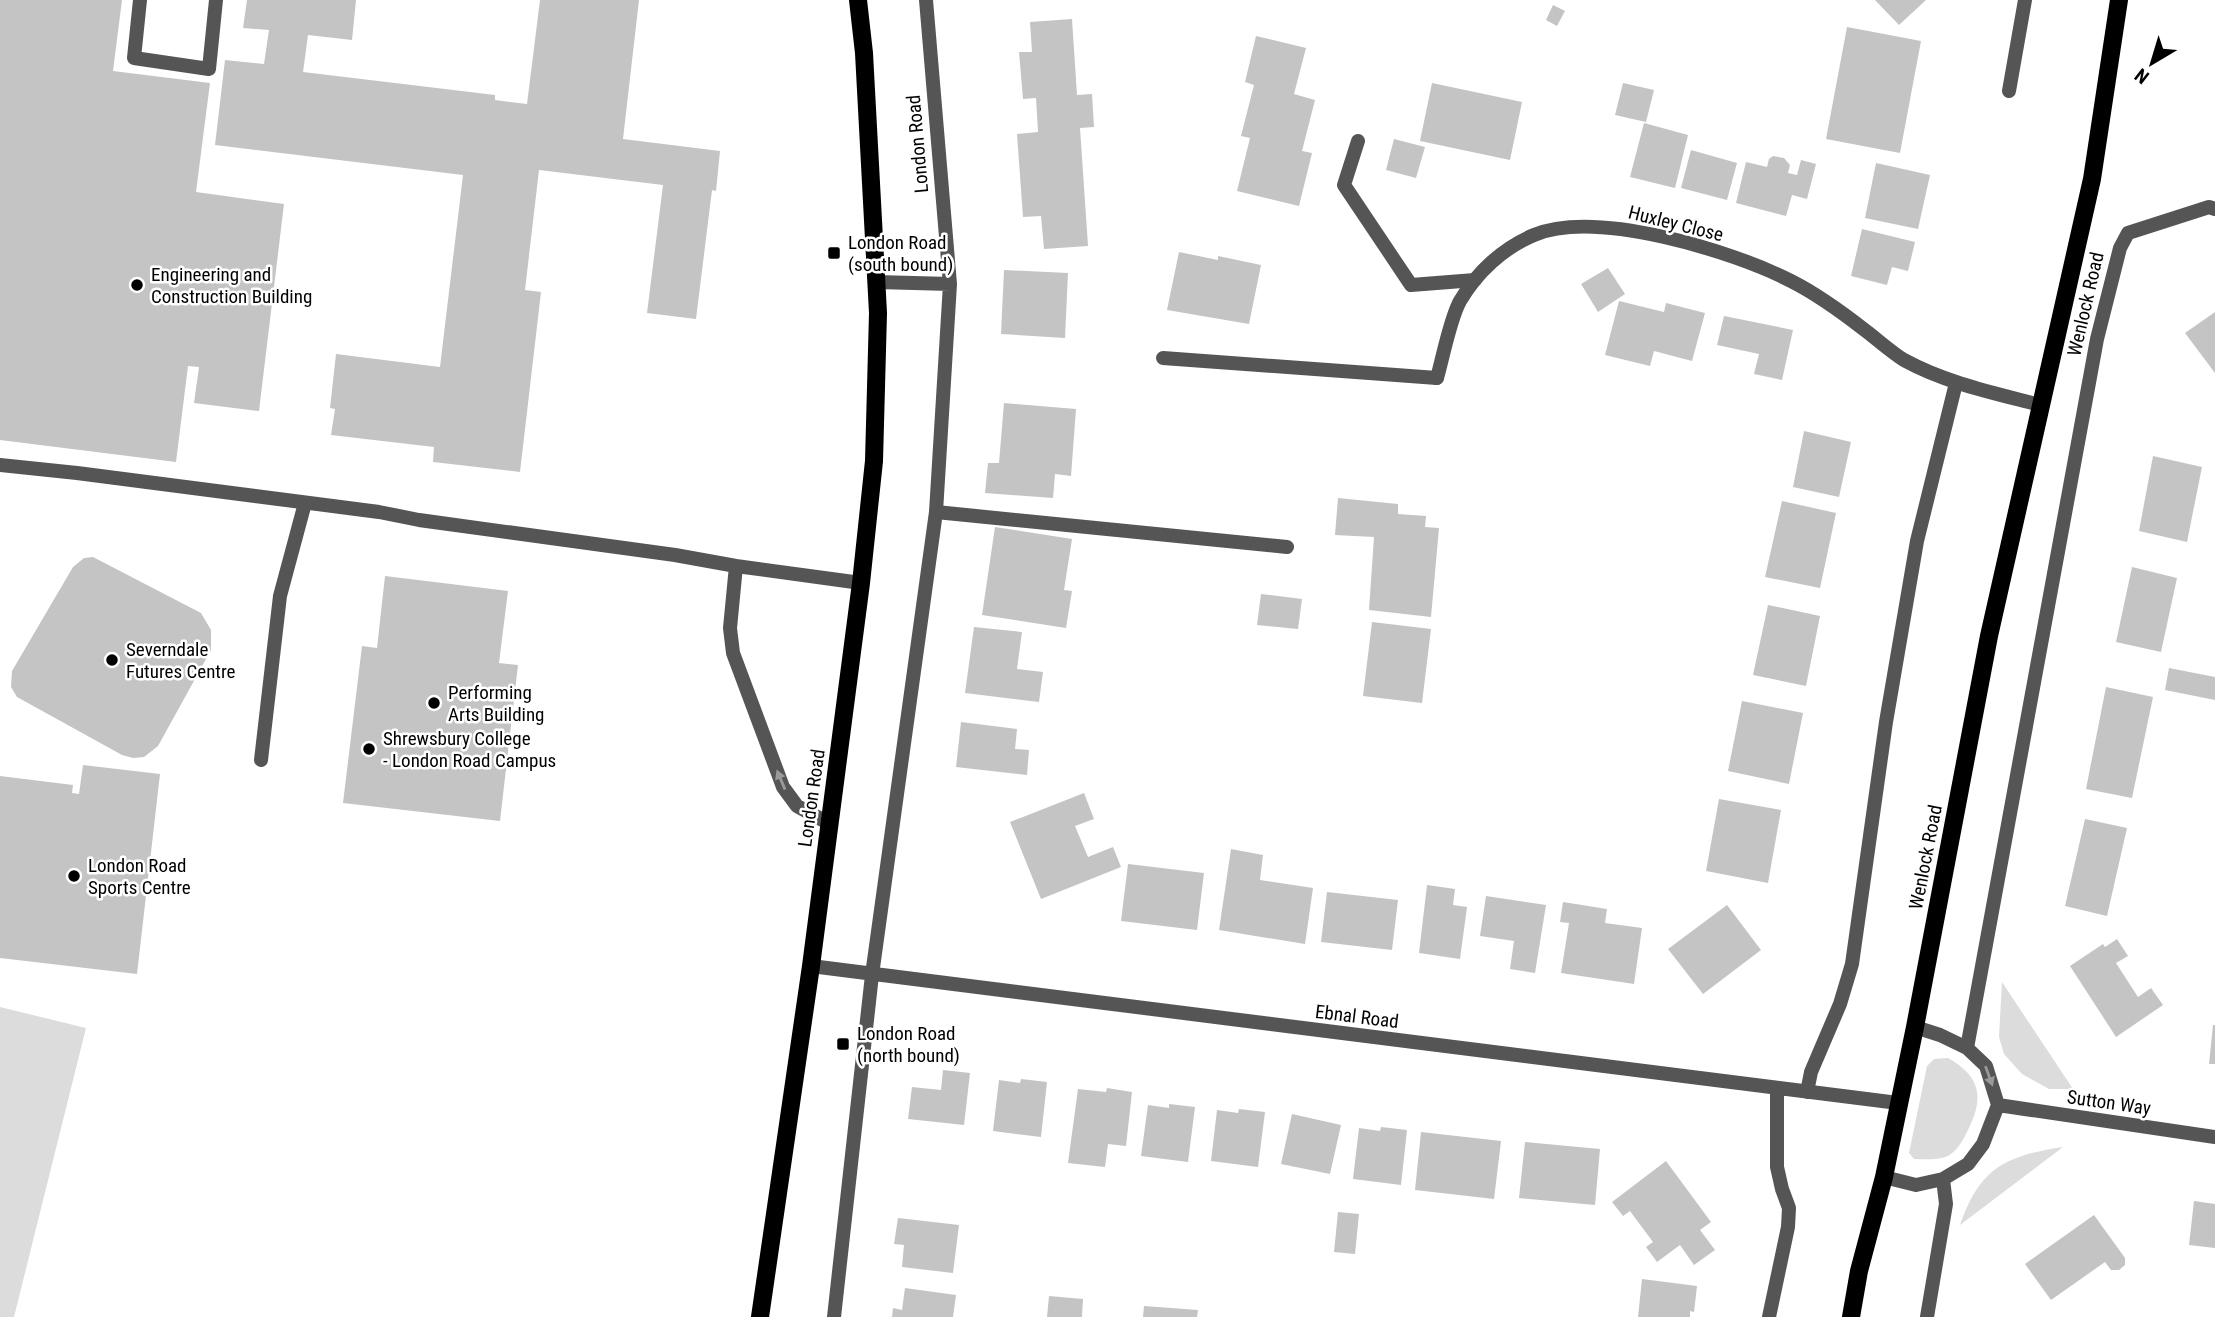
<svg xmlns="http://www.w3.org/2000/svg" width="2215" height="1317" font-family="'Roboto Condensed',sans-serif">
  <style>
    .green { fill: #dcdcdc }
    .building { fill: #c4c4c4 }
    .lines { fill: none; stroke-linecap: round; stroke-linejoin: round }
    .lane { stroke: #555; stroke-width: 14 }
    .street { stroke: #555; stroke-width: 14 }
    .primary { stroke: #000; stroke-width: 18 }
    .oneway { fill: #999 }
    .poi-dot { fill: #000; stroke: #fff; stroke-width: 2.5 }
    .labels { text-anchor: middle; stroke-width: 5; stroke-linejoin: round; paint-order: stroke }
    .street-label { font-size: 19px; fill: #000; stroke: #fff }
    .poi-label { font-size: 19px; fill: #000; stroke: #fff; text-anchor: start }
  </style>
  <rect width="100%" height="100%" fill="#fff"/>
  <path class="green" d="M2002,982L2073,1089H2049L2022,1074L2004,1054L1999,1037Z
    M0,1007L86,1028L14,1317H0Z
    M1948,1058C1985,1079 1983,1102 1965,1136C1960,1145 1953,1156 1942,1158C1934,1160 1923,1159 1914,1159L1909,1153L1927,1066L1934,1059Z
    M2063,1147L1960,1225C1980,1168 2005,1156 2063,1147Z"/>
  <path class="building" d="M0,0H122L113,71L210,83L196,192L284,204L259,411L194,403L199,367L188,366L176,462L0,440Z
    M247,0H356L352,40L308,35L303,72L495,95V100L527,104L540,0H639L623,139L720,151L716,191L712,190L696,319L647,313L663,185L539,170L525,290L541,292L520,472L433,462L434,447L331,435L335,409L330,408L336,354L440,367L463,175L215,145L225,60L264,64L269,30L243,28Z
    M1875,0H1926L1899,25Z
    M1553,5L1565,11L1557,26L1546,20Z
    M1072,19L1077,95L1092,94L1094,127L1080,128L1088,246L1044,249L1041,216L1023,217L1017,134L1038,132L1036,98L1023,99L1019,52H1032L1030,22Z
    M1847,27L1921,41L1900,153L1826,139Z
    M1256,36L1306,48L1294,94L1315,100L1302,151L1312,153L1299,206L1237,191L1250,138L1241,136L1254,85L1245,82Z
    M1432,83L1522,102L1510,160L1420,141Z
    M1623,83L1654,90L1646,122L1615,115Z
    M1644,123L1688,135L1675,188L1630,177Z
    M1394,139L1425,147L1416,178L1386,170Z
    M1691,150L1737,163L1727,200L1681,188Z
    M1773,156L1784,158L1790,165L1788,173L1797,175L1801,160L1816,164L1807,199L1792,195L1786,216L1736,203L1746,162L1767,167L1769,159Z
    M1876,163L1930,175L1918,229L1865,218Z
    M1862,229L1915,242L1908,271L1892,267L1887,285L1851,276Z
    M1179,252L1218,260V256L1261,265L1249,324L1167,310Z
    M1608,268L1625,294L1598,312L1581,284Z
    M1004,270L1068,273L1065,338L1001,334Z
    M1619,301L1664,312L1666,303L1705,313L1692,361L1654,351L1650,366L1605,355Z
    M2215,312V373L2185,333Z
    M1724,316L1793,330L1782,380L1754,374L1759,354L1717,345Z
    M1004,403L1076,409L1071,476L1055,474L1053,498L985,493L988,463H999Z
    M1804,431L1851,442L1839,497L1793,487Z
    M2153,456L2202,467L2187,542L2139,531Z
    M1338,498L1398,504V514L1426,516L1425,527L1439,528L1431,617L1369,610L1374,537L1335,535Z
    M1782,501L1836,513L1820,588L1765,577Z
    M995,527L1072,539L1064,590L1072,591L1066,628L982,615Z
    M93,557L201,613L211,630V650L158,746L144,757L133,758L122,755L17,697L11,687L12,671L73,567L84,558Z
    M2132,567L2177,578L2161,652L2116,642Z
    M385,576L508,591L499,663L518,665L500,821L343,803L362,646L377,648Z
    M1261,594L1302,599L1298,629L1257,625Z
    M1768,605L1820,616L1806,686L1753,675Z
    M1372,622L1431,629L1422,703L1363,696Z
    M974,627L1022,632L1017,669L1043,672L1039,702L965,693Z
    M2169,668L2215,677V700L2165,690Z
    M2106,687L2153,697L2132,798L2086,789Z
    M1742,701L1803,713L1789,784L1728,771Z
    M961,722L1017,729L1015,749L1029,750L1027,775L956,767Z
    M83,765L160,774L137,974L0,958V776L73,785L72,793L79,794Z
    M1084,793L1094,819L1075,826L1088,857L1113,847L1121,867L1041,899L1010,822Z
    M1719,799L1781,810L1768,883L1706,871Z
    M2085,819L2127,828L2107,916L2065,906Z
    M1231,849L1263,855L1260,880L1313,888L1305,944L1219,930Z
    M1128,864L1204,873L1197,930L1121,921Z
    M1427,885L1455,889L1453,905L1467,907L1460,959L1419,953Z
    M1327,892L1398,900L1392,950L1321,942Z
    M1486,896L1546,905L1535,973L1510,969L1514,941L1480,936Z
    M1563,902L1607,909L1605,923L1642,928L1634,984L1561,973L1569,923L1560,922Z
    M1727,905L1761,950L1703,994L1668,949Z
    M2117,939L2128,956L2116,963L2138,997L2151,988L2163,1005L2116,1037L2070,966L2103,944L2105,947Z
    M2213,1025H2215V1064H2209Z
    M943,1070L970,1073L964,1125L908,1119L912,1087L941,1090Z
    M1021,1079L1047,1082L1041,1137L993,1131L999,1080L1020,1083Z
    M1107,1088L1132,1092L1126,1146L1108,1144L1105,1167L1068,1163L1078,1089L1106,1092Z
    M1169,1104L1195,1107L1188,1162L1141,1156L1148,1105L1169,1108Z
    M1239,1109L1265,1112L1258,1167L1211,1161L1217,1110L1238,1113Z
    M1292,1114L1341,1125L1330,1174L1281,1164Z
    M1381,1127L1407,1130L1401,1185L1353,1179L1359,1128L1380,1131Z
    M1421,1132L1501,1141L1494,1199L1415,1190Z
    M1525,1142L1600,1149L1595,1205L1519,1198Z
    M1666,1161L1711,1222L1700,1230L1715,1250L1694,1265L1680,1245L1657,1262L1646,1247L1653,1242L1630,1211L1623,1216L1612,1202Z
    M2194,1201L2215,1204V1248L2189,1245Z
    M1338,1212L1359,1214L1355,1254L1334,1252Z
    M2094,1215L2125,1258V1265L2119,1270H2111L2105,1262L2051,1300L2025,1264Z
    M898,1218L959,1225L953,1273L902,1267L904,1245L894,1244Z
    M1642,1279L1697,1286L1694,1312L1690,1311V1317H1638Z
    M905,1288L956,1295L953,1317H892L893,1308L902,1310Z
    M1049,1296L1083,1299L1082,1317H1047Z
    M1144,1306L1198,1310L1197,1317H1143Z"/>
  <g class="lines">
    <path class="lane" d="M140,0L134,58L209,69L216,0
      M1358,141L1344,185L1411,285L1475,280
      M1163,358L1437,378
      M0,465L77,473L379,512L419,520L675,555L736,566L861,583
      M936,512L1287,547
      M736,566L730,628L733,653L783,787L797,806L830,824
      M261,760L280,596L305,503"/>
    <path class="street" d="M2009,91L2025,0
      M877,282L950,284
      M1437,378C1443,357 1450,319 1460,301C1477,272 1503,248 1534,235C1596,209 1733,251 1791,281C1817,294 1843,313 1866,331C1878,340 1891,352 1904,360C1946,383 1994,393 2040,405
      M811,966L1898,1103
      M1967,1048L2097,339L2120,248L2128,233L2209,207L2215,209
      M1807,1092L1811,1072L1840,1004L1852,964L1886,722L1917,541L1956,383
      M1998,1105L2215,1137
      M1884,1177L1916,1185L1943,1179L1968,1164L1983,1144L1998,1105L1986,1066L1967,1048L1940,1035L1915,1027
      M834,1317L872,975L936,512L950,284L926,0
      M1769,1317L1788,1227L1789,1208L1782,1189L1777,1167V1088
      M1927,1317L1946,1204L1943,1179"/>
    <path class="primary" d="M760,1317L811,966L861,583L874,461L878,313L864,53L858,0
      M1851,1317L1859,1271L1884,1177L1915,1027L1989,636L2092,179L2119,0"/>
  </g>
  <defs><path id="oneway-solid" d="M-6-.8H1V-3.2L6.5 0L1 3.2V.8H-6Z" transform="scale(1.75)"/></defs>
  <g class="oneway">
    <use href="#oneway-solid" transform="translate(781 780) rotate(-113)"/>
    <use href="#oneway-solid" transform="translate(1989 1076) rotate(70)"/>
  </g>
  <g class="poi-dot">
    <rect x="827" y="246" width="14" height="14" rx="3.5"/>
    <circle cx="137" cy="285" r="7"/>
    <circle cx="112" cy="660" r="7"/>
    <circle cx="434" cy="703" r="7"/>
    <circle cx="369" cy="749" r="7"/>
    <circle cx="74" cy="876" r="7"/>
    <rect x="836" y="1037" width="14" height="14" rx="3.5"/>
  </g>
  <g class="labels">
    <g class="street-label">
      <text transform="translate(917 144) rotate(-95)" y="7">London Road</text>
      <text transform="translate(1676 223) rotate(14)" y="7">Huxley Close</text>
      <text transform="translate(2085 304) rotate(-77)" y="7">Wenlock Road</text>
      <text transform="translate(811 798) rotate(-82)" y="7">London Road</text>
      <text transform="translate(1925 857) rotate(-79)" y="7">Wenlock Road</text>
      <text transform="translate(1357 1016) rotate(7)" y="7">Ebnal Road</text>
      <text transform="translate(2109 1102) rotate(8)" y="7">Sutton Way</text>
    </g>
    <g class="poi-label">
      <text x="848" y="249">London Road<tspan x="848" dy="22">(south bound)</tspan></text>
      <text x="151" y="281">Engineering and<tspan x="151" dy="22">Construction Building</tspan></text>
      <text x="126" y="656">Severndale<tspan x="126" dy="22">Futures Centre</tspan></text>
      <text x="448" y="699">Performing<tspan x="448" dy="22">Arts Building</tspan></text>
      <text x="383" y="745">Shrewsbury College<tspan x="383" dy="22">- London Road Campus</tspan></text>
      <text x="88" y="872">London Road<tspan x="88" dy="22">Sports Centre</tspan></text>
      <text x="857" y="1040">London Road<tspan x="857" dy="22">(north bound)</tspan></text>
    </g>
  </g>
  <g transform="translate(2152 63) rotate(218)" stroke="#ffffff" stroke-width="5" paint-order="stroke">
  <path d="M0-5L12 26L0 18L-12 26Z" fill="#000000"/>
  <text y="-10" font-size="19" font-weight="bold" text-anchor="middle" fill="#000000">N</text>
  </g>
</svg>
